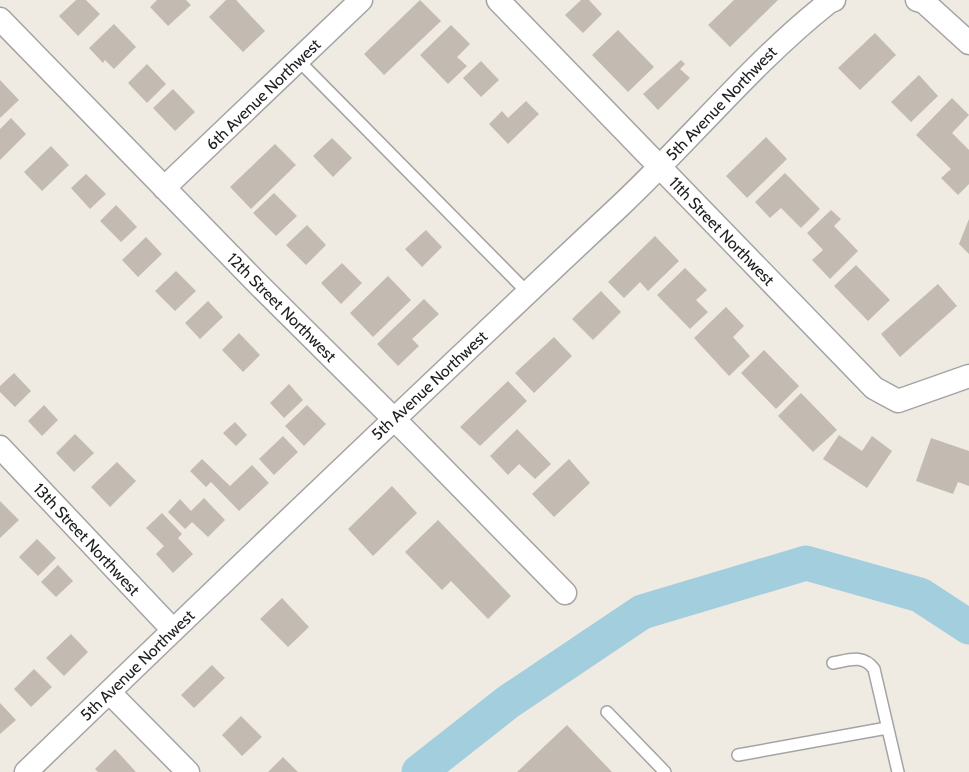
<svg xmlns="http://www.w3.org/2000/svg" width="969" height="772" font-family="Cabin,sans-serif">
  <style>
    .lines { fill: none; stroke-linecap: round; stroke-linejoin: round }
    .river { stroke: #a2cedd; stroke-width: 35 }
    .building { fill: #c3bab2 }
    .lane-casing { stroke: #a4a4a4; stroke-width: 14 }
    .street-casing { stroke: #a4a4a4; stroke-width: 25 }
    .lane { stroke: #fff; stroke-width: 11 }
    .street { stroke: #fff; stroke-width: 22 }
    .labels { text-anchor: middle; stroke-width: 4; stroke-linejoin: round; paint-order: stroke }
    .street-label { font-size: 16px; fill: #1d1d1d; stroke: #fff }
  </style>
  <rect width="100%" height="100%" fill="#efebe3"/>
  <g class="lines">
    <path class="river" d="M419,772L508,702L642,612L806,563L920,595L969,627"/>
  </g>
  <path class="building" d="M76,0H86L100,14L78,36L59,16Z
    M157,0H186L191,5L168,26L150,7Z
    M226,0H236L265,31L243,52L209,17Z
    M420,0L441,21L384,75L364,54Z
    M581,0H589L602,14L583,33L565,15Z
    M734,0H778L730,47L708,25Z
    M114,24L136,47L114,69L105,60L103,63L89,48Z
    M451,25L470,44L457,57L467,66L448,84L420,55Z
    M618,30L654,67L628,92L592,55Z
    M875,33L896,55L860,90L838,68Z
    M681,60L685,64L680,69L690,78L658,110L643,94Z
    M481,61L499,80L481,97L463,78Z
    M147,64L166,84L147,103L128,83Z
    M919,75L938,96L911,122L891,102Z
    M0,80L19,100L0,118Z
    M173,89L195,112L175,131L153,108Z
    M952,98L969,115L952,133L969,150V184L958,195L941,178L951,169L916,135Z
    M526,101L539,114L508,144L489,124L502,111L508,118Z
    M11,118L26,134L0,160V129Z
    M766,137L787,159L747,198L726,176Z
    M332,138L352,158L333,177L313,156Z
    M275,144L296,165L251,209L230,187Z
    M51,146L69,165L42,191L24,172Z
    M785,173L820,209L801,228L781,208L770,218L755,202Z
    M86,174L106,194L90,209L71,188Z
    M274,193L297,216L276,236L253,213Z
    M116,205L137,227L121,242L100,221Z
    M831,210L841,219L834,226L858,251L830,279L812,260L823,250L807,233Z
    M969,219V254L959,244Z
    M307,225L326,245L306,265L286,245Z
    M426,230L442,247L422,267L405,249Z
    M655,236L679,261L648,291L640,282L624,298L608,282Z
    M146,237L162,254L138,277L122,260Z
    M342,263L362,283L341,304L321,283Z
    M856,265L890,300L868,321L834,286Z
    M685,268L707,290L696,300L708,312L690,329L657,295Z
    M176,271L196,291L175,311L155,291Z
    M388,276L411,300L373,337L350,313Z
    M938,284L957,306L900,357L881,334Z
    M601,291L621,312L593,340L572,319Z
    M424,299L439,314L412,339L419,346L398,366L377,344Z
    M208,301L223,317L200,339L185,323Z
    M726,307L744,326L733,337L750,356L729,376L694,338Z
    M239,333L260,355L243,372L222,350Z
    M554,337L572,356L534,393L515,373Z
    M764,350L799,386L776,409L741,373Z
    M14,373L31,391L15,407L0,392V386Z
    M508,381L527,401L480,446L460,427Z
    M289,384L303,400L284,418L270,403Z
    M801,393L837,430L813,452L778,416Z
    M44,405L58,420L42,436L28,421Z
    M307,405L326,424L304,446L285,426Z
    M235,422L247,435L236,446L223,433Z
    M517,429L551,464L535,479L519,464L508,475L490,456Z
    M75,434L94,453L74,472L56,453Z
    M839,435L862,451L872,436L892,451L867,488L823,459Z
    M283,436L298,452L274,475L259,459Z
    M931,438L969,451V486L958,482L953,494L916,481Z
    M202,459L230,486L252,465L269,483L239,511L211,482L206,487L190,471Z
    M569,459L590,483L554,517L532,494Z
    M117,462L136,481L110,507L91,487Z
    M392,486L417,513L373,556L348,529Z
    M204,498L225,520L208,537L192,522L185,529L168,512L180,499L191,511Z
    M0,501L19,520L0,538Z
    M162,513L182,534L178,538L193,554L173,573L156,554L164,546L146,528Z
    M438,520L511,596L488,619L451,581L442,590L405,552Z
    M37,539L56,558L38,576L19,557Z
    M58,565L73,581L56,597L41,582Z
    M282,598L309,627L288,647L260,619Z
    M71,634L88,652L64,676L46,658Z
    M212,665L225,678L194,708L181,695Z
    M34,669L52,687L31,707L14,689Z
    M0,703L16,720L0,734Z
    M241,716L262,737L242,756L222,735Z
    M567,725L612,772H517Z
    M115,749L136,772H98L95,769Z
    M283,757L298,772H268Z"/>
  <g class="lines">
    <defs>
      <path id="lane" d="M298,60L527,292
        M833,663C849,660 863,654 874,669L898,772
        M607,712L665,772
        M738,755L887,728"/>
      <path id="street" d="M498,0L874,388L898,401L969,376
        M917,0L924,2L969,43
        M0,19L259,285L411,436L565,593
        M164,188L361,0
        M0,447L173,630
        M109,692L188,772
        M26,772C223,582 421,392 621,205C692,138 753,62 829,2L834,0"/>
    </defs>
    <use href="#lane" class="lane-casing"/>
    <use href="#street" class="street-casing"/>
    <use href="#lane" class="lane"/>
    <use href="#street" class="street"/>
  </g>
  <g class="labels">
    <g class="street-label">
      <text transform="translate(263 94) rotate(-44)" y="6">6th Avenue Northwest</text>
      <text transform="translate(721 103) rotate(-46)" y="6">5th Avenue Northwest</text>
      <text transform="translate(722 231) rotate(46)" y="6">11th Street Northwest</text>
      <text transform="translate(282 307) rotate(45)" y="6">12th Street Northwest</text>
      <text transform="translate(429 385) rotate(-43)" y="6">5th Avenue Northwest</text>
      <text transform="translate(87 539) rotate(47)" y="6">13th Street Northwest</text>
      <text transform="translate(137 665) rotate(-44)" y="6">5th Avenue Northwest</text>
    </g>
  </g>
</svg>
